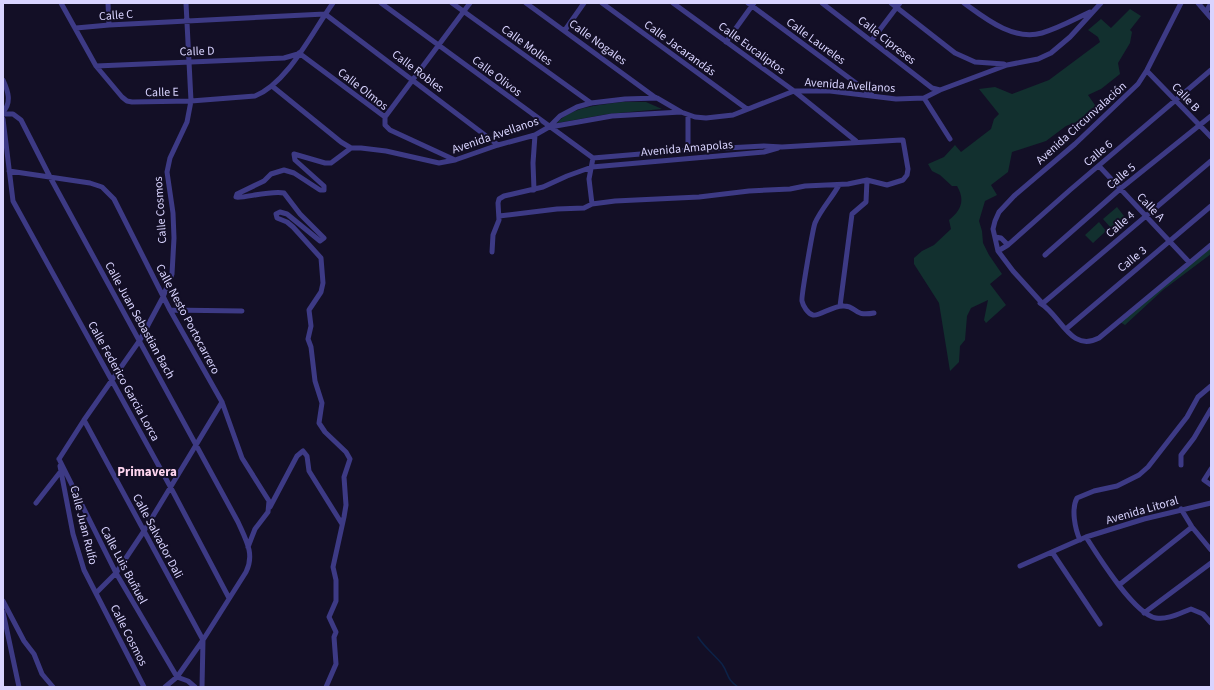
<svg xmlns="http://www.w3.org/2000/svg" width="1214" height="690" font-family="'Source Sans 3',sans-serif">
  <style>
    .green { fill: #12302f }
    .lines { fill: none; stroke-linecap: round; stroke-linejoin: round }
    .stream { stroke: #0c2248; stroke-width: 1.5 }
    .street { stroke: #3d3a85; stroke-width: 5 }
    .labels { text-anchor: middle; stroke-width: 4; stroke-linejoin: round; paint-order: stroke }
    .street-label { font-size: 12px; fill: #d9d4ff; stroke: #130f26 }
    .neighbourhood-label { font-size: 13px; font-weight: bold; fill: #ffd6f0; stroke: #130f26 }
  </style>
  <rect width="100%" height="100%" fill="#130f26"/>
  <path class="green" d="M1130,9L1141,16L1130,30L1132,32L1130,43L1118,63L1120,74L1101,89L1088,95L1097,108L1087,118L1066,126L1046,141L1012,152L1008,172L991,185L997,195L985,201L979,221L982,231L983,243L989,255L1002,274L990,284L1006,305L986,323L984,320L988,300L971,308L967,316L965,340L960,346L959,362L950,371L939,303L914,264V258L922,251L934,245L951,229L949,220C960,211 966,201 957,186H952L940,175L932,171L928,164L944,157L955,145L961,152L991,129L994,119L999,114L979,89L995,87L1012,94L1049,80L1100,42L1098,37L1088,30L1101,19L1111,28Z
    M622,102H646L662,109L608,114L557,123C572,106 602,105 622,102Z
    M1117,207L1124,216L1111,228L1103,219Z
    M1099,222L1106,231L1093,243L1085,235Z
    M1211,247V254L1163,290L1125,325L1120,322Z"/>
  <g class="lines">
    <path class="stream" d="M698,637C705,648 714,654 722,664C729,674 726,679 738,687"/>
    <path class="street" d="M61,3L96,66L122,97L127,101L132,102L191,101L255,96C288,83 312,32 333,3
      M108,3L109,25
      M381,3L593,158
      M452,3L591,103
      M526,3L656,98
      M602,3L747,109
      M673,3L794,91L856,141
      M748,3L872,95
      M822,3L932,88L940,90
      M891,3L955,53L975,62L1004,64
      M964,3C986,19 1013,41 1042,33C1059,28 1075,19 1090,12
      M1198,3L1211,18
      M1206,12L1211,3
      M325,14L498,145
      M76,28L109,25L325,14
      M565,30L584,3
      M872,40L900,3
      M726,42L754,3
      M299,53L385,117
      M96,66L284,58L298,54
      M1147,71L1211,137
      M3,80C8,91 12,102 3,112
      M272,86L341,142L351,148
      M924,98L950,139
      M3,114H13L21,120L50,177L238,522C246,540 255,554 246,572L203,640L177,677L165,687
      M385,117L470,3
      M385,117V125L390,130L455,160
      M3,119L13,201L171,488L229,598
      M550,127L612,116L681,112
      M688,150V115
      M1099,166L1189,262
      M9,171L90,183L102,187L114,199L170,310L222,402L242,458L269,501L268,512L255,529L248,547
      M839,185C832,198 821,209 815,223C813,228 801,297 802,301C803,306 808,314 813,315C819,317 833,305 844,306C857,306 853,317 874,313
      M534,190L533,163L535,135
      M592,204L589,179L593,158
      M499,216L557,209L584,208L592,204L615,201L699,197L749,191L790,189L805,186L848,184L867,180L887,185L903,180L907,175L908,169L903,140H901L782,147L764,146L688,150L593,158
      M995,237L1001,238L1008,245
      M998,251L1008,245L1070,190L1211,70
      M492,252L493,235L499,220L498,203L499,199L504,196L543,187L567,176L592,167L764,152L778,148
      M1045,255L1120,189L1211,116
      M1040,303C1061,315 1070,353 1099,338L1211,245
      M1042,303L1013,271L998,251L993,229L995,221L999,212L1014,196L1075,144L1138,84L1147,70L1181,3
      M1042,304L1211,161
      M840,306L852,214L866,202L867,180
      M170,310L242,311
      M1066,329L1211,206
      M84,420L203,640L202,687
      M59,459L84,420L140,340L163,297L172,274L174,238L173,213L167,172L170,158L187,122L191,101L186,3
      M59,459L116,573L177,677L188,681L195,687
      M1181,465V455L1194,438L1211,409
      M60,466L73,534L84,570L144,687
      M1211,469L1204,480L1211,485
      M36,503L61,471
      M270,507L297,456L303,451L307,456L309,471L342,524
      M1181,509L1192,527L1211,550
      M1086,537C1098,556 1134,614 1156,618C1168,620 1180,613 1191,609L1203,614L1211,623
      M1080,540C1075,529 1071,509 1077,498L1094,491L1117,486L1139,475L1148,467L1187,417L1198,397L1211,386
      M1052,552L1100,624
      M1020,566L1086,537L1144,519L1211,503
      M1119,585L1192,527
      M97,592L116,573L144,531L222,402
      M3,601L24,641L34,654L42,674L53,687
      M3,612L19,687
      M1144,613L1211,563
      M326,687L336,664L334,637L336,632L329,617L336,601V580L333,567L344,517L346,505L344,477L350,459L346,452L325,432L319,423L322,403L315,381L311,347L308,339L311,326L309,310L321,292L323,283L321,258L293,227L287,222L277,218L276,214L280,212L287,214L320,241L324,238L300,214L284,193C271,190 241,199 236,197L237,194L264,181L271,174L284,170L294,173L320,190H324V186L295,160L294,154L325,163H331L351,148H361L386,151L439,163L455,160L498,145L535,135L549,127L560,116L577,107L591,103L625,99L657,98L681,112L695,117L706,118L733,115L794,91H830L896,99L924,98L940,90L1007,65L1038,59L1051,53L1070,37L1101,3"/>
  </g>
  <g class="labels">
    <g class="street-label">
      <text transform="translate(116 15) rotate(-4)" y="4">Calle C</text>
      <text transform="translate(887 40) rotate(38)" y="4">Calle Cipreses</text>
      <text transform="translate(816 41) rotate(36)" y="4">Calle Laureles</text>
      <text transform="translate(598 42) rotate(36)" y="4">Calle Nogales</text>
      <text transform="translate(527 45) rotate(36)" y="4">Calle Molles</text>
      <text transform="translate(680 48) rotate(36)" y="4">Calle Jacarandás</text>
      <text transform="translate(752 48) rotate(36)" y="4">Calle Eucaliptos</text>
      <text transform="translate(197 51) rotate(-2)" y="4">Calle D</text>
      <text transform="translate(418 71) rotate(37)" y="4">Calle Robles</text>
      <text transform="translate(497 76) rotate(37)" y="4">Calle Olivos</text>
      <text transform="translate(850 85) rotate(4)" y="4">Avenida Avellanos</text>
      <text transform="translate(363 89) rotate(38)" y="4">Calle Olmos</text>
      <text transform="translate(162 92) rotate(-1)" y="4">Calle E</text>
      <text transform="translate(1186 97) rotate(47)" y="4">Calle B</text>
      <text transform="translate(1081 123) rotate(-42)" y="4">Avenida Circunvalación</text>
      <text transform="translate(495 135) rotate(-19)" y="4">Avenida Avellanos</text>
      <text transform="translate(687 148) rotate(-5)" y="4">Avenida Amapolas</text>
      <text transform="translate(1098 153) rotate(-40)" y="4">Calle 6</text>
      <text transform="translate(1121 176) rotate(-40)" y="4">Calle 5</text>
      <text transform="translate(1151 207) rotate(46)" y="4">Calle A</text>
      <text transform="translate(160 210) rotate(-94)" y="4">Calle Cosmos</text>
      <text transform="translate(1120 224) rotate(-41)" y="4">Calle 4</text>
      <text transform="translate(1132 259) rotate(-39)" y="4">Calle 3</text>
      <text transform="translate(188 319) rotate(62)" y="4">Calle Nesto Portocarrero</text>
      <text transform="translate(140 320) rotate(61)" y="4">Calle Juan Sebastian Bach</text>
      <text transform="translate(124 381) rotate(61)" y="4">Calle Federico Garcia Lorca</text>
      <text transform="translate(1142 510) rotate(-16)" y="4">Avenida Litoral</text>
      <text transform="translate(84 525) rotate(76)" y="4">Calle Juan Rulfo</text>
      <text transform="translate(158 536) rotate(62)" y="4">Calle Salvador Dali</text>
      <text transform="translate(124 565) rotate(62)" y="4">Calle Luis Buñuel</text>
      <text transform="translate(129 635) rotate(63)" y="4">Calle Cosmos</text>
    </g>
    <g class="neighbourhood-label">
      <text x="147" y="476">Primavera</text>
    </g>
  </g>
  <rect width="1214" height="690" fill="none" stroke="#d9d4ff" stroke-width="8"/>
</svg>
